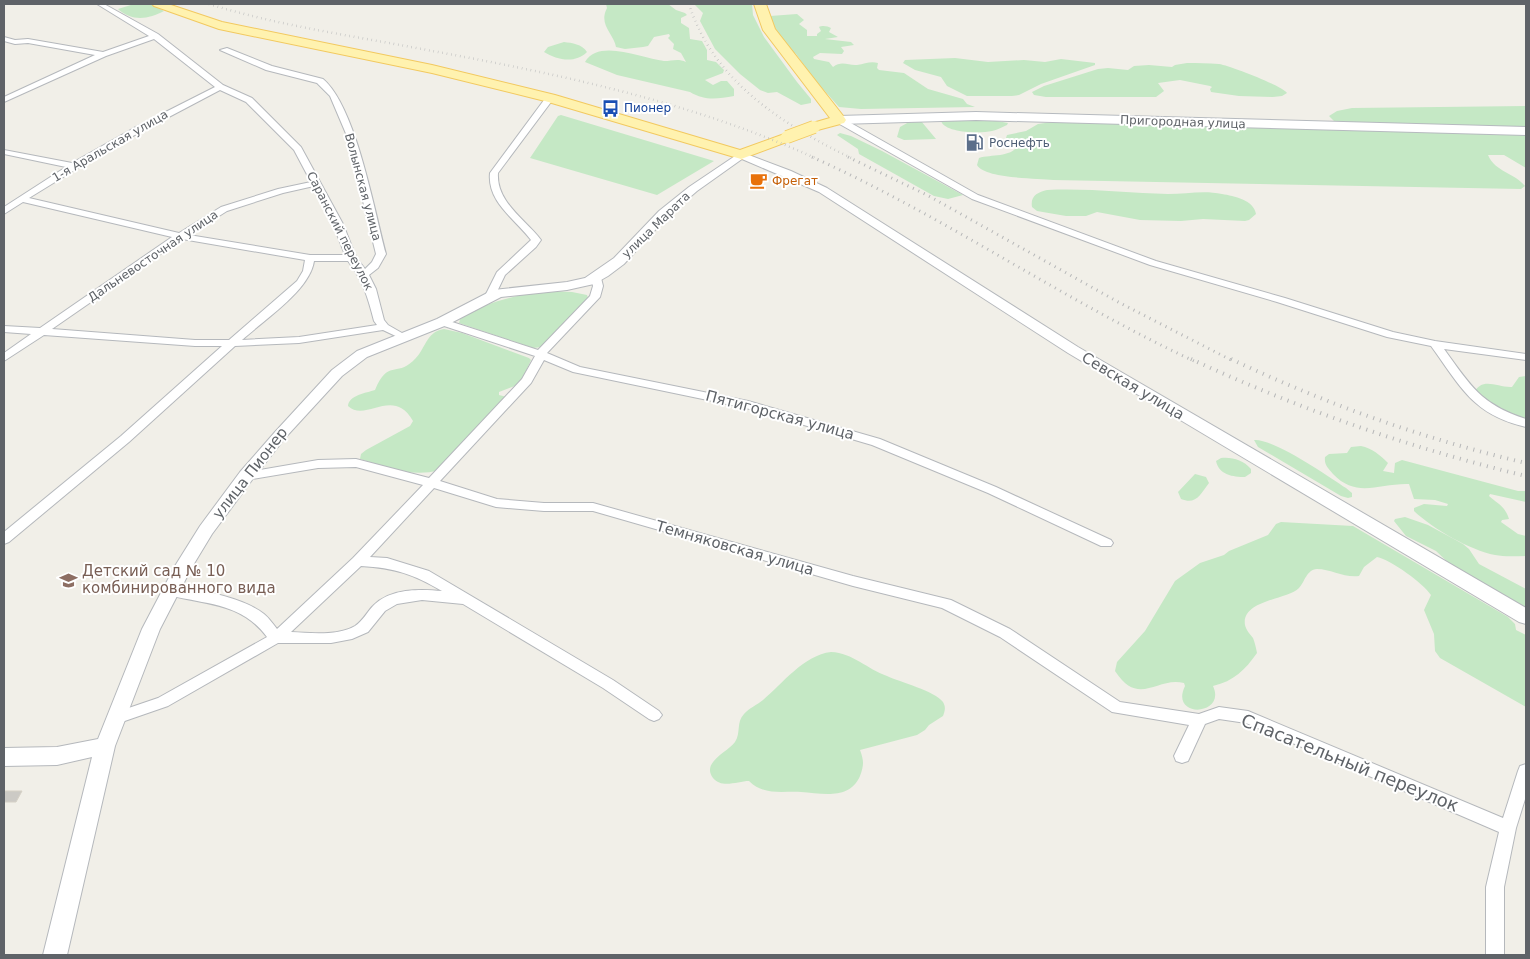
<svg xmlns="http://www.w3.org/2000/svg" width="1530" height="959" font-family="'DejaVu Sans',sans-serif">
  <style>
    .green { fill: #c5e8c5 }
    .building { fill: #cccac5; stroke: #d6d1c6 }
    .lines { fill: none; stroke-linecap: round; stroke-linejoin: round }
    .minor-casing { stroke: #b5b8bc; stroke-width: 2 }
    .tertiary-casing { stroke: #b5b8bc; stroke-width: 2 }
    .secondary-casing { stroke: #b6babf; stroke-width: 2 }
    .primary-casing { stroke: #f2c960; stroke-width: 2 }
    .minor { fill: #fff; fill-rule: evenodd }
    .tertiary { fill: #fff; fill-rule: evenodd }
    .secondary { fill: #fff; fill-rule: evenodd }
    .primary { fill: #fff2af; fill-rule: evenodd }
    .rail-far2 { stroke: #b6b7b8; stroke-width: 2.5; stroke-dasharray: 0.5 4; stroke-linecap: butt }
    .rail-far1 { stroke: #b6b7b8; stroke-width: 3; stroke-dasharray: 1 5; stroke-linecap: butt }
    .rail { stroke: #b6b7b8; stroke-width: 4; stroke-dasharray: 1 6; stroke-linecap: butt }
    .primary-bridge-casing { stroke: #f2c960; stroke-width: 14; stroke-linecap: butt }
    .primary-bridge { stroke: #fff2af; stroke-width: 12 }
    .labels { text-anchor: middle; stroke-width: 4; stroke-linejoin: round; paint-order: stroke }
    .far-transit-label { font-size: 12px; fill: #164399; stroke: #fff; text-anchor: start }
    .far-street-label { font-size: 12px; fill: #5f6368; stroke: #fff }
    .far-service-label { font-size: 12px; fill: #4e5e75; stroke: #fff; text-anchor: start }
    .far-food-label { font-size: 12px; fill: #c56008; stroke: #fff; text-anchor: start }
    .street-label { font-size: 15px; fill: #5f6368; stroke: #fff }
    .education-label { font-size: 15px; fill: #785e54; stroke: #fff; text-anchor: start }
    .near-street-label { font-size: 18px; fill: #5f6368; stroke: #fff }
  </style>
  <rect width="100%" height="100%" fill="#f1efe8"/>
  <path class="green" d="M134,4H151L164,11C149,19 132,22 118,9Z
    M606,4H668L676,10L685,13L687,15L681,18V23L689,28L690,39L702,41L707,50V60L716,62L724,70L723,73L705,80L713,85L721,81H727L734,89V96C717,99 705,101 690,92L617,75L585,62C599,38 643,59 664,61C672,61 678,58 686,62L681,53L673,49L674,44L668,38L670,36L669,34L654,37L648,46L643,47L625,49L616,47C614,34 598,25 607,8Z
    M694,4H752L753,15L764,37L797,82L811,99V103L801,105L777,92L768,93L760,90L740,74L715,49L700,21L703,13Z
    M797,14L804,20L799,24L807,30V36H817V34L821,31L819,27C822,25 828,26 831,28L829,32L838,37L825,39L851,42L854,45L841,47L844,51L842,54L820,53L813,57L814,59L829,62L833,67C842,60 849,66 857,65C865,64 870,61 878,63L877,68L879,70L904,73L928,89L963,99L967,104L975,107L861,109L839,107L814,79L796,54L788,50L777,36L770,16Z
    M564,42C572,43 582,44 587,52C575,64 557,60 544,52L548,47Z
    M955,58L988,62L1024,60L1045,62L1061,59L1095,63V65L1041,84L1019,95L1012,96H967L947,86L941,77L915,70L903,63L905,60Z
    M1187,63C1198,63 1208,63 1219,64C1231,66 1280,85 1287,93L1282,96L1273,97L1239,96L1211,92L1210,89L1212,87L1210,86L1180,80L1158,83L1164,91L1156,97H1046L1034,95L1032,92L1044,86L1098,69L1108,68L1128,70L1134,66L1149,65L1172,67L1175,65Z
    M1526,106V127L1342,123L1334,121L1329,116L1337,111L1352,108Z
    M561,115L714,161L657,195L530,158L558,116Z
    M944,120L997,121L1008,123L1007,125C1002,127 997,130 992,131C980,134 945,133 941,121Z
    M921,121L936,139L904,140L897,137L900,127L909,122Z
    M1052,122L1526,134V168L1504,155H1488C1495,172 1515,173 1525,186L1521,189L1053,180C1037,178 985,179 977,165L979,158C992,154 1012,158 1019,144L1006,138L1007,135L1026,131L1038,124Z
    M840,133L851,136L882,151L963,195L948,199L934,196L859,154L858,149L837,135Z
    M1047,190C1087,188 1128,193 1168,194C1186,194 1204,190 1222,194C1234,196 1254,200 1256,214L1249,220L1245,221L1203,219L1181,221L1140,220L1097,212L1086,216H1066L1037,211L1032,207C1030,196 1038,192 1047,190Z
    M549,291L572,292L587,295L588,298L542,347L533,348L459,323L461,316C488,302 519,294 549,291Z
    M444,329L462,333L529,358L531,360L520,384L499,392V395L507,397L439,470C413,478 386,467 360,459L361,454L366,450L410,426L413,421C393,386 366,423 348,406C349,395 366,393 375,390C388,359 396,377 413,361C426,350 425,332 444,329Z
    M1526,376V420L1505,414L1474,393C1482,376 1498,388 1512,387L1519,377Z
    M1254,440C1273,438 1328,476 1346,488L1352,493V497L1348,498L1341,496L1258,447Z
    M1361,446C1372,448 1380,455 1388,463L1383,471L1394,473L1395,463L1402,460L1518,491H1526V502L1490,494L1489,496C1498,504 1505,506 1509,519L1502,520L1501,522L1518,534L1526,536V556C1516,556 1505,557 1495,555C1470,550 1433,529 1414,511V508L1424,504L1447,506L1448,504L1435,500L1414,499L1409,484C1379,483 1357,499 1333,474C1328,468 1324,465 1325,457L1329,454L1347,453L1351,447Z
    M1221,458C1233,457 1243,460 1251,469V473L1245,477C1233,477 1219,475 1216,461Z
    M1195,474L1206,477L1209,483C1200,495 1196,505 1181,499L1178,492Z
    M1405,517L1428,525L1463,544L1469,549L1479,564L1526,589V608L1455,569L1436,551L1406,536L1394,521L1395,519Z
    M1281,522L1353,526L1508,617L1515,624L1516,630L1526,635V707L1440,658L1435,651L1434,634L1424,610L1431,595C1423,583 1391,560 1377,557L1364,567L1359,576C1344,578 1331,569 1317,569C1306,570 1305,582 1299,588C1287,600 1241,600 1245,625C1246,630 1250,634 1253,638C1255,643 1256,648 1257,653C1245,670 1234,681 1213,686C1227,716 1169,719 1185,686L1184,683C1157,676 1139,708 1115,671L1117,662L1145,631L1175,581L1200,563L1224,555L1229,551L1268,535L1276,524Z
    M831,652C853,653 867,669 887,676C900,682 935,691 943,702C946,707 945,711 943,716L929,725L925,730L917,735L860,750C864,761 864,765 860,776C849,801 821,793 801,792C782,791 764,796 749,781C738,781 722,789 713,778C701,762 728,752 735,742C741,733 736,722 744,714C749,708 757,705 763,700C782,684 804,655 831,652Z"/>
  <path class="building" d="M4,791H22L16,802H4Z"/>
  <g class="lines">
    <defs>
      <path id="minor" d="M97,4H104L158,34L223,85L252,98L301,147L343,224L356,257L365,269L372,262L376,254L347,136L330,96L317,83L266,70L220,50L227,48L272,66L323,79C356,107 374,210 386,254L378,268L369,275L376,289L384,320L388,325L409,337L404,340L383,330L299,343L235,346L129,442L9,542L4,544V532L121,436L222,346H195L44,335L4,361V353L31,334L4,332V326L40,328L172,237L23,202L4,214V207L66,167L4,154V150L72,163L134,128L215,87L154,39L106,56L4,102V97L95,55L28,43L15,44L4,41V37L15,40L28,39L103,52L149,36ZM220,90L246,102L294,150L311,182L278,189L221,207L179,233L29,198L112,147ZM314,186L333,224L345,255H310L189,235L227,211L283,193ZM182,239L305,260L303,271L297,281L229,340H195L52,329ZM314,261H348C363,280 368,298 374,321L377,325L299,337L242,340C264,320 310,290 314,261Z
        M547,96L554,98L498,173C496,202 525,219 541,240L536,247L505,275L494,298H486L485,296L497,272L531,240C515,219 487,202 490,173Z
        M836,118H842L978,195L1156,261L1285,298L1393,332L1435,341L1526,354V360L1444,349C1471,386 1480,404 1526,419V427C1473,415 1461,387 1431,346L1387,337L1277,302L1150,265L972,199L836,122Z
        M596,275L601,278L603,286L600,297L547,353L580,367L748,401L880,439L996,487L1111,540L1113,543L1111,546H1101L988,493L872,445L746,408L573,372L544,360L531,383L440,481L497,499L544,503H593L853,576L951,600L1010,629L1120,702L1199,714L1219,707L1248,711L1503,818L1518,771L1520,766L1526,764V796L1516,828L1504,887V955H1486V887L1499,832L1246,723L1219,719L1205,724L1188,761L1182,763L1176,761L1174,756L1189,725L1112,712L1000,637L942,608L853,586L593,511H544L496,507L434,488L370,557L387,558L429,571L613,680L659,711L662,715L659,719L654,721L649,719L603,688L463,604L422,600L397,604L385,611L368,632L352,639L331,643H278L168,706L116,724L111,722L108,718L111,714L158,698L267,637C240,601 204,605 165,594L163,590L165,586L170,585C198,590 241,596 264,614C269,618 273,624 277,629L353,558L423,485L356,467L318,468L246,480L240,476L242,473L318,460L356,459L429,478L522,379L535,356L438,324L437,322L438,320H446L538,350L590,296L593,286L591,278ZM361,566C395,568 413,574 442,591C420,589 390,588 373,606C367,612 363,621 355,626C338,636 311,633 291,632Z"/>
      <path id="tertiary" d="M741,152L791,171L827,188L1078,347L1526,608V624L1519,622L1068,353L819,192L742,159L697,191L667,217L624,264L608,276L594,284L567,290L501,297L447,325L367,357L342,376L285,438L252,480L212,534L192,567L160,629L115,746L67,955H43L92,757L57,765L4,766V748L57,747L98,739L142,629L175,566L200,526L240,472L275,432L332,370L357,351L437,319L493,290L567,282L585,278L614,258L659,211L689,187Z"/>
      <path id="secondary" d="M976,112L1526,127V135L976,120L839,124L833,120L839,116Z"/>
      <path id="primary" d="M152,4H168L222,22L432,65L555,95L740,150L787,133L792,134L794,137L792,140L741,159L545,101L432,73L219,29L154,6Z
        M754,4H766L775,29L844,117L846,120L844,123L814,131L809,130L807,127L809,124L830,118L763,30Z"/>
    </defs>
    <use href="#minor" class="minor-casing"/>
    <use href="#tertiary" class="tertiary-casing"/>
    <use href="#secondary" class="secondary-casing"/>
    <use href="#primary" class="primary-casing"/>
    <use href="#minor" class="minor"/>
    <use href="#tertiary" class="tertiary"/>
    <use href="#secondary" class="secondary"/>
    <use href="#primary" class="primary"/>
    <path class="rail-far2" d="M209,4C280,26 354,36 427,50C559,74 692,102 815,158
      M689,4C713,81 782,124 851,158"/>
    <path class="rail-far1" d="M812,157C944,216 1063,300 1194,361
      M848,157L927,195L1120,303L1233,361"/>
    <path class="rail" d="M1191,359C1299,409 1410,448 1526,476
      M1231,359C1326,404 1424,439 1526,463"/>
    <defs>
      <path id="primary-bridge" d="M787,137L814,127"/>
    </defs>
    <use href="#primary-bridge" class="primary-bridge-casing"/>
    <use href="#primary-bridge" class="primary-bridge"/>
  </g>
  <defs>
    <symbol id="bus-bare" viewBox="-9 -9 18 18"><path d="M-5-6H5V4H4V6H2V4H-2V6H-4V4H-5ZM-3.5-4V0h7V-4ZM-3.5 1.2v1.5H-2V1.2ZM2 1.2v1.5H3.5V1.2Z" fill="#1a4fb4" stroke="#fff" stroke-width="2.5" paint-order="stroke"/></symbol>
    <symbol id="fuel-bare" viewBox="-9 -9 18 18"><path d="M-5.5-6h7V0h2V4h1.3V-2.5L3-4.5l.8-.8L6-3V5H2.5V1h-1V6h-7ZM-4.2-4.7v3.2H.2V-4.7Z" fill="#5c6f8a" stroke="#fff" stroke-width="2.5" paint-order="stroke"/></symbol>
    <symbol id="cafe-bare" viewBox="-9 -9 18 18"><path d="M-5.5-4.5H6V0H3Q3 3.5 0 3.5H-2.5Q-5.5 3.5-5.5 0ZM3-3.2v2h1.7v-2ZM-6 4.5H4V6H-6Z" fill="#e8710a" stroke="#fff" stroke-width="2.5" paint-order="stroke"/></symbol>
    <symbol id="school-bare" viewBox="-9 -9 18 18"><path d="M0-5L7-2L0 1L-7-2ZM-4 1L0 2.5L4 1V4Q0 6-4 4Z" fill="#8d6e63" stroke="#fff" stroke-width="2.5" paint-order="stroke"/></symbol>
  </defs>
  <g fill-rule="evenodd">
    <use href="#bus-bare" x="598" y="96" width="25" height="25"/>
    <use href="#fuel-bare" x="962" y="130" width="25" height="25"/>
    <use href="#cafe-bare" x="746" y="168" width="25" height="25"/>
    <use href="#school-bare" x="56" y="568" width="25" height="25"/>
  </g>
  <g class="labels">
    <g class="far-transit-label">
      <text x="624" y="112">Пионер</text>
    </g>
    <g class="far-street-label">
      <text transform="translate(1183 122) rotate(2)" y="4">Пригородная улица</text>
      <text transform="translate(110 146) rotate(-30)" y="4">1-я Аральская улица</text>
      <text transform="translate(363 187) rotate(75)" y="4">Волынская улица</text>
      <text transform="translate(656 225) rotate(-44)" y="4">улица Марата</text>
      <text transform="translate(340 231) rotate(63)" y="4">Саранский переулок</text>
      <text transform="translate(153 256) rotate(-34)" y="4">Дальневосточная улица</text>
    </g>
    <g class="far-service-label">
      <text x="989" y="147">Роснефть</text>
    </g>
    <g class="far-food-label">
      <text x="772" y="185">Фрегат</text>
    </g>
    <g class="street-label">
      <text transform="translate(1133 386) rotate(31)" y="5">Севская улица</text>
      <text transform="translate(780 415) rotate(15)" y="5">Пятигорская улица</text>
      <text transform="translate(250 473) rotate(-52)" y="5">улица Пионер</text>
      <text transform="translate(735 548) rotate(16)" y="5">Темняковская улица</text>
    </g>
    <g class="education-label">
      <text x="82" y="576">Детский сад № 10<tspan x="82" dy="17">комбинированного вида</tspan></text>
    </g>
    <g class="near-street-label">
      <text transform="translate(1350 763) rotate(22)" y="6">Спасательный переулок</text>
    </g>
  </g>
  <rect width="1530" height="959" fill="none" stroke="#5f6368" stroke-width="10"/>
</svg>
